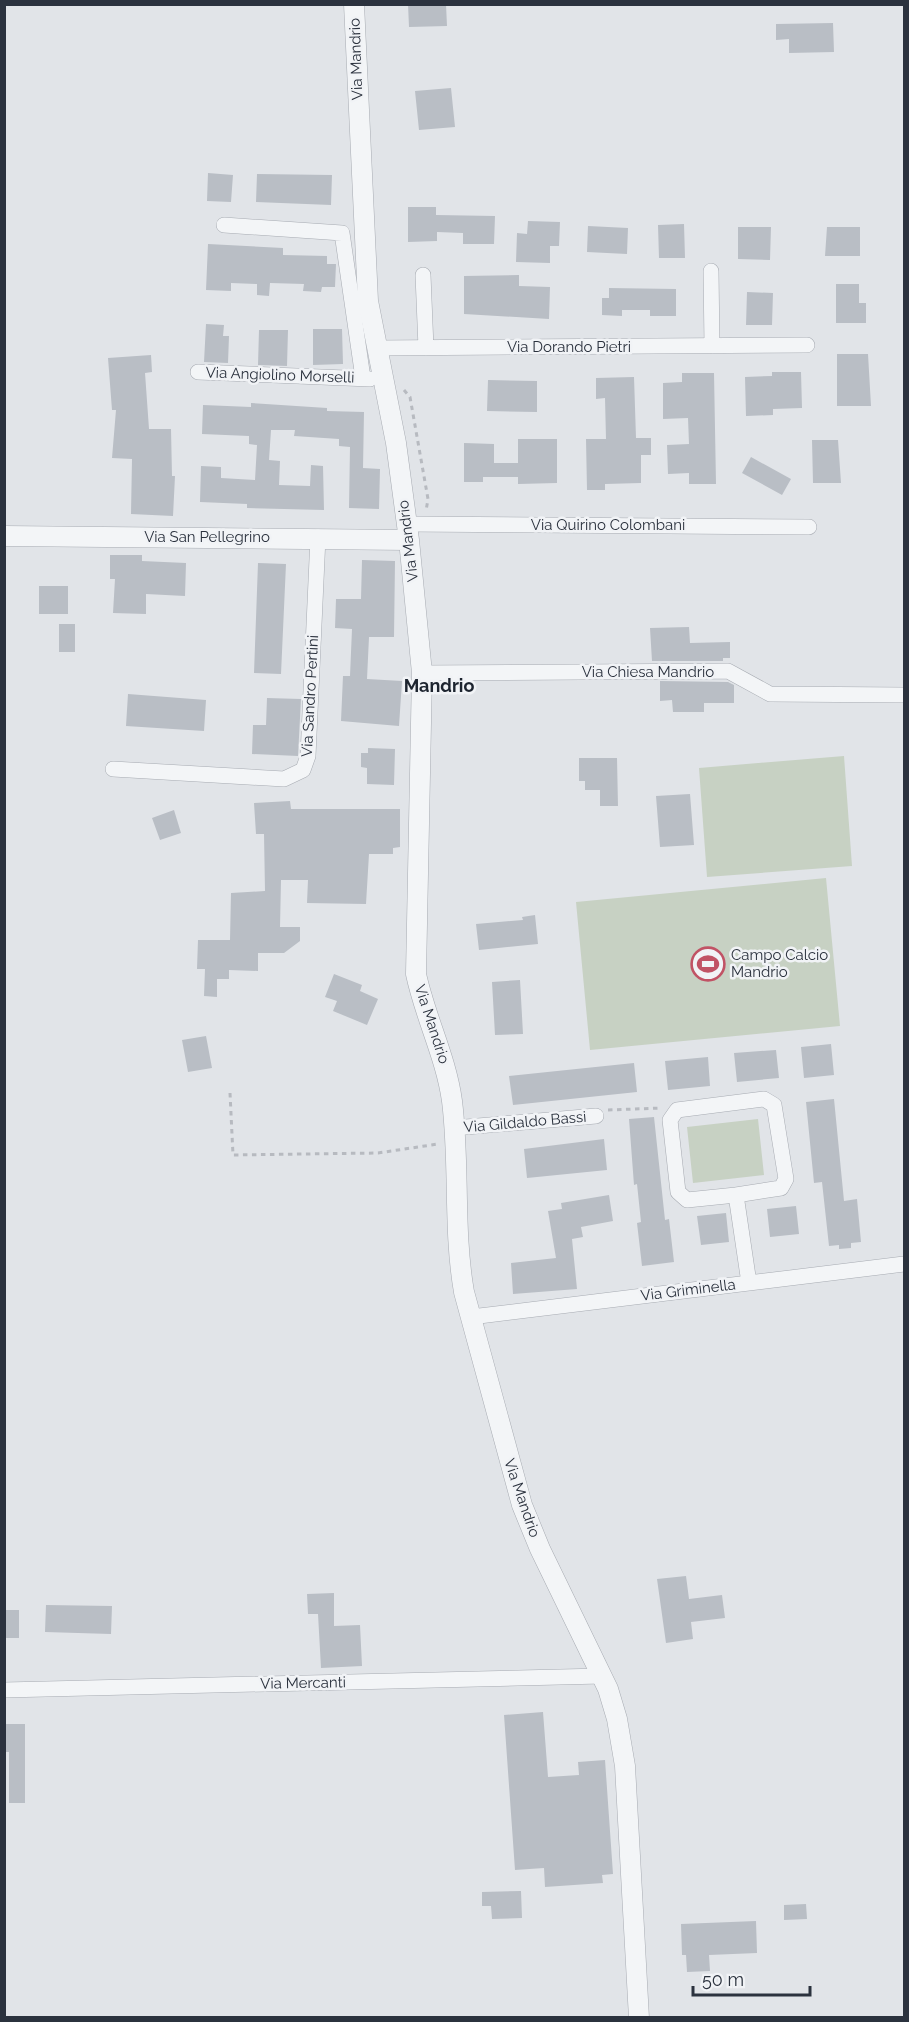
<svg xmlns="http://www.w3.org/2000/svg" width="909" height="2022" font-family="Raleway,sans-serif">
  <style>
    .green { fill: #c7d1c3 }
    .building { fill: #b9bec5 }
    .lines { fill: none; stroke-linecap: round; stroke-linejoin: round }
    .minor-casing { stroke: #a7abb2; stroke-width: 16 }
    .tertiary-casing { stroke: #a7abb2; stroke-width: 21 }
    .path { stroke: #b7bac0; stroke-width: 3; stroke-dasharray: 4.5 4.5; stroke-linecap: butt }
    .minor { stroke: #f3f5f7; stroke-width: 15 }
    .tertiary { stroke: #f3f5f7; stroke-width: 20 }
    .labels { text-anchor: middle; stroke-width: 5; stroke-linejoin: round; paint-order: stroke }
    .street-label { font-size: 15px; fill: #2b323e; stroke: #f1f3f6 }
    .poi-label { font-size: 15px; fill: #2b323e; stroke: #f1f3f6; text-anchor: start }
    .quarter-label { font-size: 18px; font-weight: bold; fill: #1d242f; stroke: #f1f3f6 }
  </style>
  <rect width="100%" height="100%" fill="#e1e4e8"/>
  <path class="green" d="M844,756L852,866L707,877L699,768Z
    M826,878L840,1026L590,1050L576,902Z
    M758,1119L764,1175L693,1183L687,1127Z"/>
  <path class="building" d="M408,4H446L447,26L409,27Z
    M833,23L834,52L789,53V39L776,40V24Z
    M451,88L455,127L419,130L415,91Z
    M208,173L233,175L231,202L207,201Z
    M257,174L332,175L331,205L256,202Z
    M408,207H436V215L495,216L494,244H463V233L437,232V241L408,242Z
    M528,221L560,222L559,246H550V263L516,262L517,233L527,234Z
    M684,224L685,258H659L658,225Z
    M588,226L628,228L627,254L587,252Z
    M738,227H771L770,260L738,259Z
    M827,227H860V256H825Z
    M208,244L283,248V255L327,256V264H336L335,287H322L321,292L303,291L304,284L270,283L269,296L257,295V284L231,283V291L206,290Z
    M519,275V286L550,287L549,319L464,314V276Z
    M836,284H859V303H866V323H836Z
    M609,288L676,289V316H650V310H622V316L602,315V298H609Z
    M747,292L773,293L772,325H746Z
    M206,324L224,325L223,336H229L228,363L204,362Z
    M313,329H342L343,364L313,365Z
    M259,330H288L287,366L258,365Z
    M837,354H868L871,406H837Z
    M151,355L152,372L145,373L149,429H171L172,476H175L173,516L131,514L132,459L112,458L116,410H112L108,358Z
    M772,372H801L802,408L773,409V415L746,416L745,377L772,376Z
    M682,373H714L716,484H689V473L668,474L667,445L689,444L688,418L663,419V383L682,382Z
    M634,377L636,438H651V455H641V483L605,484V490H587L586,439H606L605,398L596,399V378Z
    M488,380L537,381V412L487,411Z
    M251,403L327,408V411L364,412L363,468L380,469L379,509L349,508L350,447L339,446V439L294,436L295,430H271L269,460L280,461L279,485L310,486L311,465L323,466L324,510L247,508V504L200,502L201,466L221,467V478L255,480L257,445L249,444V436L202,434L203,405L251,407Z
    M518,439H557V483L518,484V477H483V482H464V443L494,444V463H518Z
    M812,440H838L841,483H813Z
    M751,457L791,479L782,495L742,473Z
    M110,555H142V561L186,563L185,596L146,594V614L113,613L115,579H110Z
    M362,560L395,561L394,637H369L367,679L402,681L399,726L341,721L343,676H350L352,629L335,628L336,599H361Z
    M258,563L286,564L281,674L254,673Z
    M39,586H68V614H39Z
    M59,624H75V652H59Z
    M689,627L690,643L730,642V658H723V661H652L650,628Z
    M660,681L728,682L734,685V703H704V712H673L672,700L660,701Z
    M128,694L206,700L204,731L126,726Z
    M267,698L301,699L298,756L252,754L253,725H266Z
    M368,748L395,749L394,785L367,784V768L361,767V753H368Z
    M579,758H617L618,806H600V790H585V781H579Z
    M690,794L694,845L660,847L656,796Z
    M290,801L291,809H400V847L393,848V854H369L366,904L307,903L308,880H281L280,927H300V941L284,953H258V971L229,970V979H217V997L204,996L205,969H197L198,940H230L231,893L265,891L264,834H256L254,803Z
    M174,810L181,833L160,840L152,818Z
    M535,915L538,944L479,950L476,924L523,920L522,917Z
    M334,974L362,985L360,991L378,999L367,1025L333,1011L337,1001L325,997Z
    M520,980L523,1034L495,1035L492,982Z
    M206,1036L212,1068L188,1072L182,1040Z
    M831,1044L834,1075L804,1078L801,1047Z
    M776,1050L779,1078L737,1082L734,1053Z
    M708,1057L710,1086L668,1090L665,1061Z
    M634,1063L637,1092L513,1105L509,1076Z
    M834,1099L844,1201L857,1199L861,1242L851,1243V1248L839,1249V1245L829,1246L822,1182L814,1183L806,1102Z
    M654,1117L665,1220L669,1219L674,1262L642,1266L637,1223L641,1222L637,1184L634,1185L629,1119Z
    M604,1139L607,1170L527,1178L524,1149Z
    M609,1195L613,1221L581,1227L583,1237L572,1239L577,1289L513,1294L511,1263L556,1258L548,1211L562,1209L561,1203Z
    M796,1206L799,1234L770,1237L767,1209Z
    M726,1213L729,1242L701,1245L697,1216Z
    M686,1576L689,1599L722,1595L725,1618L691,1622L693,1639L666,1643L657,1579Z
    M334,1593V1626L360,1625L362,1666L321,1668L318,1614H308L307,1594Z
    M46,1605L112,1606L111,1634L45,1632Z
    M4,1610H19V1638H4Z
    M543,1712L548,1777L579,1775L578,1762L605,1760L613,1874L602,1875L603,1883L545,1887L544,1868L515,1870L504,1715Z
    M4,1724H25V1803H9V1752H4Z
    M521,1891L522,1918L492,1919L491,1906H482V1892Z
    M806,1904L807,1919L784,1920V1905Z
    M756,1921L757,1953L709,1955L710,1971L687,1972L686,1955H682L681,1924Z"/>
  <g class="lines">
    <defs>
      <path id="minor" d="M224,225L342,233L363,378
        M711,271L712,346
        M423,275L426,348
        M377,348L807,345
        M198,372L370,379
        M407,524L809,527
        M422,673L728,671L770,694L904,695
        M113,769L284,779L303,770L308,756L318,537
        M454,1128L596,1116
        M736,1195L687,1200L678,1192L670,1120L677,1110L764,1099L774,1105L786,1179L781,1188L736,1195L749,1283
        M471,1317L904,1264
        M4,1690L602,1676"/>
      <path id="tertiary" d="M354,4L368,301L396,443L409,540L422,673L416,974C425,1017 446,1057 452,1101C460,1164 453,1229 464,1292L522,1505L540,1549L608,1689L617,1719L625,1766L639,2018
        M4,536L409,540"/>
    </defs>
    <use href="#minor" class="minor-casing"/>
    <use href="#tertiary" class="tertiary-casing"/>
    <path class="path" d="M404,390L410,397L428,499L426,511
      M230,1093L233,1155L378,1153L438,1144
      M608,1110L661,1108"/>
    <use href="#minor" class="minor"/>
    <use href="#tertiary" class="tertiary"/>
  </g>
  <defs>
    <symbol id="stadium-ring" viewBox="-11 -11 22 22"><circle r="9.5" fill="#f1f3f6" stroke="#c15365" stroke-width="1.5"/><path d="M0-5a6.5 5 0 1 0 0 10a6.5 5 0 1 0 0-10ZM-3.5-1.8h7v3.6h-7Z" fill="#c15365"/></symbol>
  </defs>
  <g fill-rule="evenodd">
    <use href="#stadium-ring" x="689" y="945" width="38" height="38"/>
  </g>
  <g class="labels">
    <g class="street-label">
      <text transform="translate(356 59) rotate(-92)" y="5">Via Mandrio</text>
      <text x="569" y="352">Via Dorando Pietri</text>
      <text transform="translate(280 375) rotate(2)" y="5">Via Angiolino Morselli</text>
      <text x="608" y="530">Via Quirino Colombani</text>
      <text x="207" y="542">Via San Pellegrino</text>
      <text transform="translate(408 541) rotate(-97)" y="5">Via Mandrio</text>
      <text x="648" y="677">Via Chiesa Mandrio</text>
      <text transform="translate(310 696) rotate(-87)" y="5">Via Sandro Pertini</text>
      <text transform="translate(432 1024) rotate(72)" y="5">Via Mandrio</text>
      <text transform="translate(525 1122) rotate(-5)" y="5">Via Gildaldo Bassi</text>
      <text transform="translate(688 1290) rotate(-7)" y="5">Via Griminella</text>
      <text transform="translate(522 1498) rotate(71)" y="5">Via Mandrio</text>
      <text transform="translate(303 1683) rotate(-1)" y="5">Via Mercanti</text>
    </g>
    <g class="poi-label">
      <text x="731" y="960">Campo Calcio<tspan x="731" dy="17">Mandrio</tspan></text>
    </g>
    <g class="quarter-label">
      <text x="439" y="692">Mandrio</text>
    </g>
  </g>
  <rect width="909" height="2022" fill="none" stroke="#2b323e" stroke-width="12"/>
  <path d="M693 1986v9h117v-9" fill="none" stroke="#2b323e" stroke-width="3"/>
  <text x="702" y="1986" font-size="18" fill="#2b323e" stroke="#f1f3f6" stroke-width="4.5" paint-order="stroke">50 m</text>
</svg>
